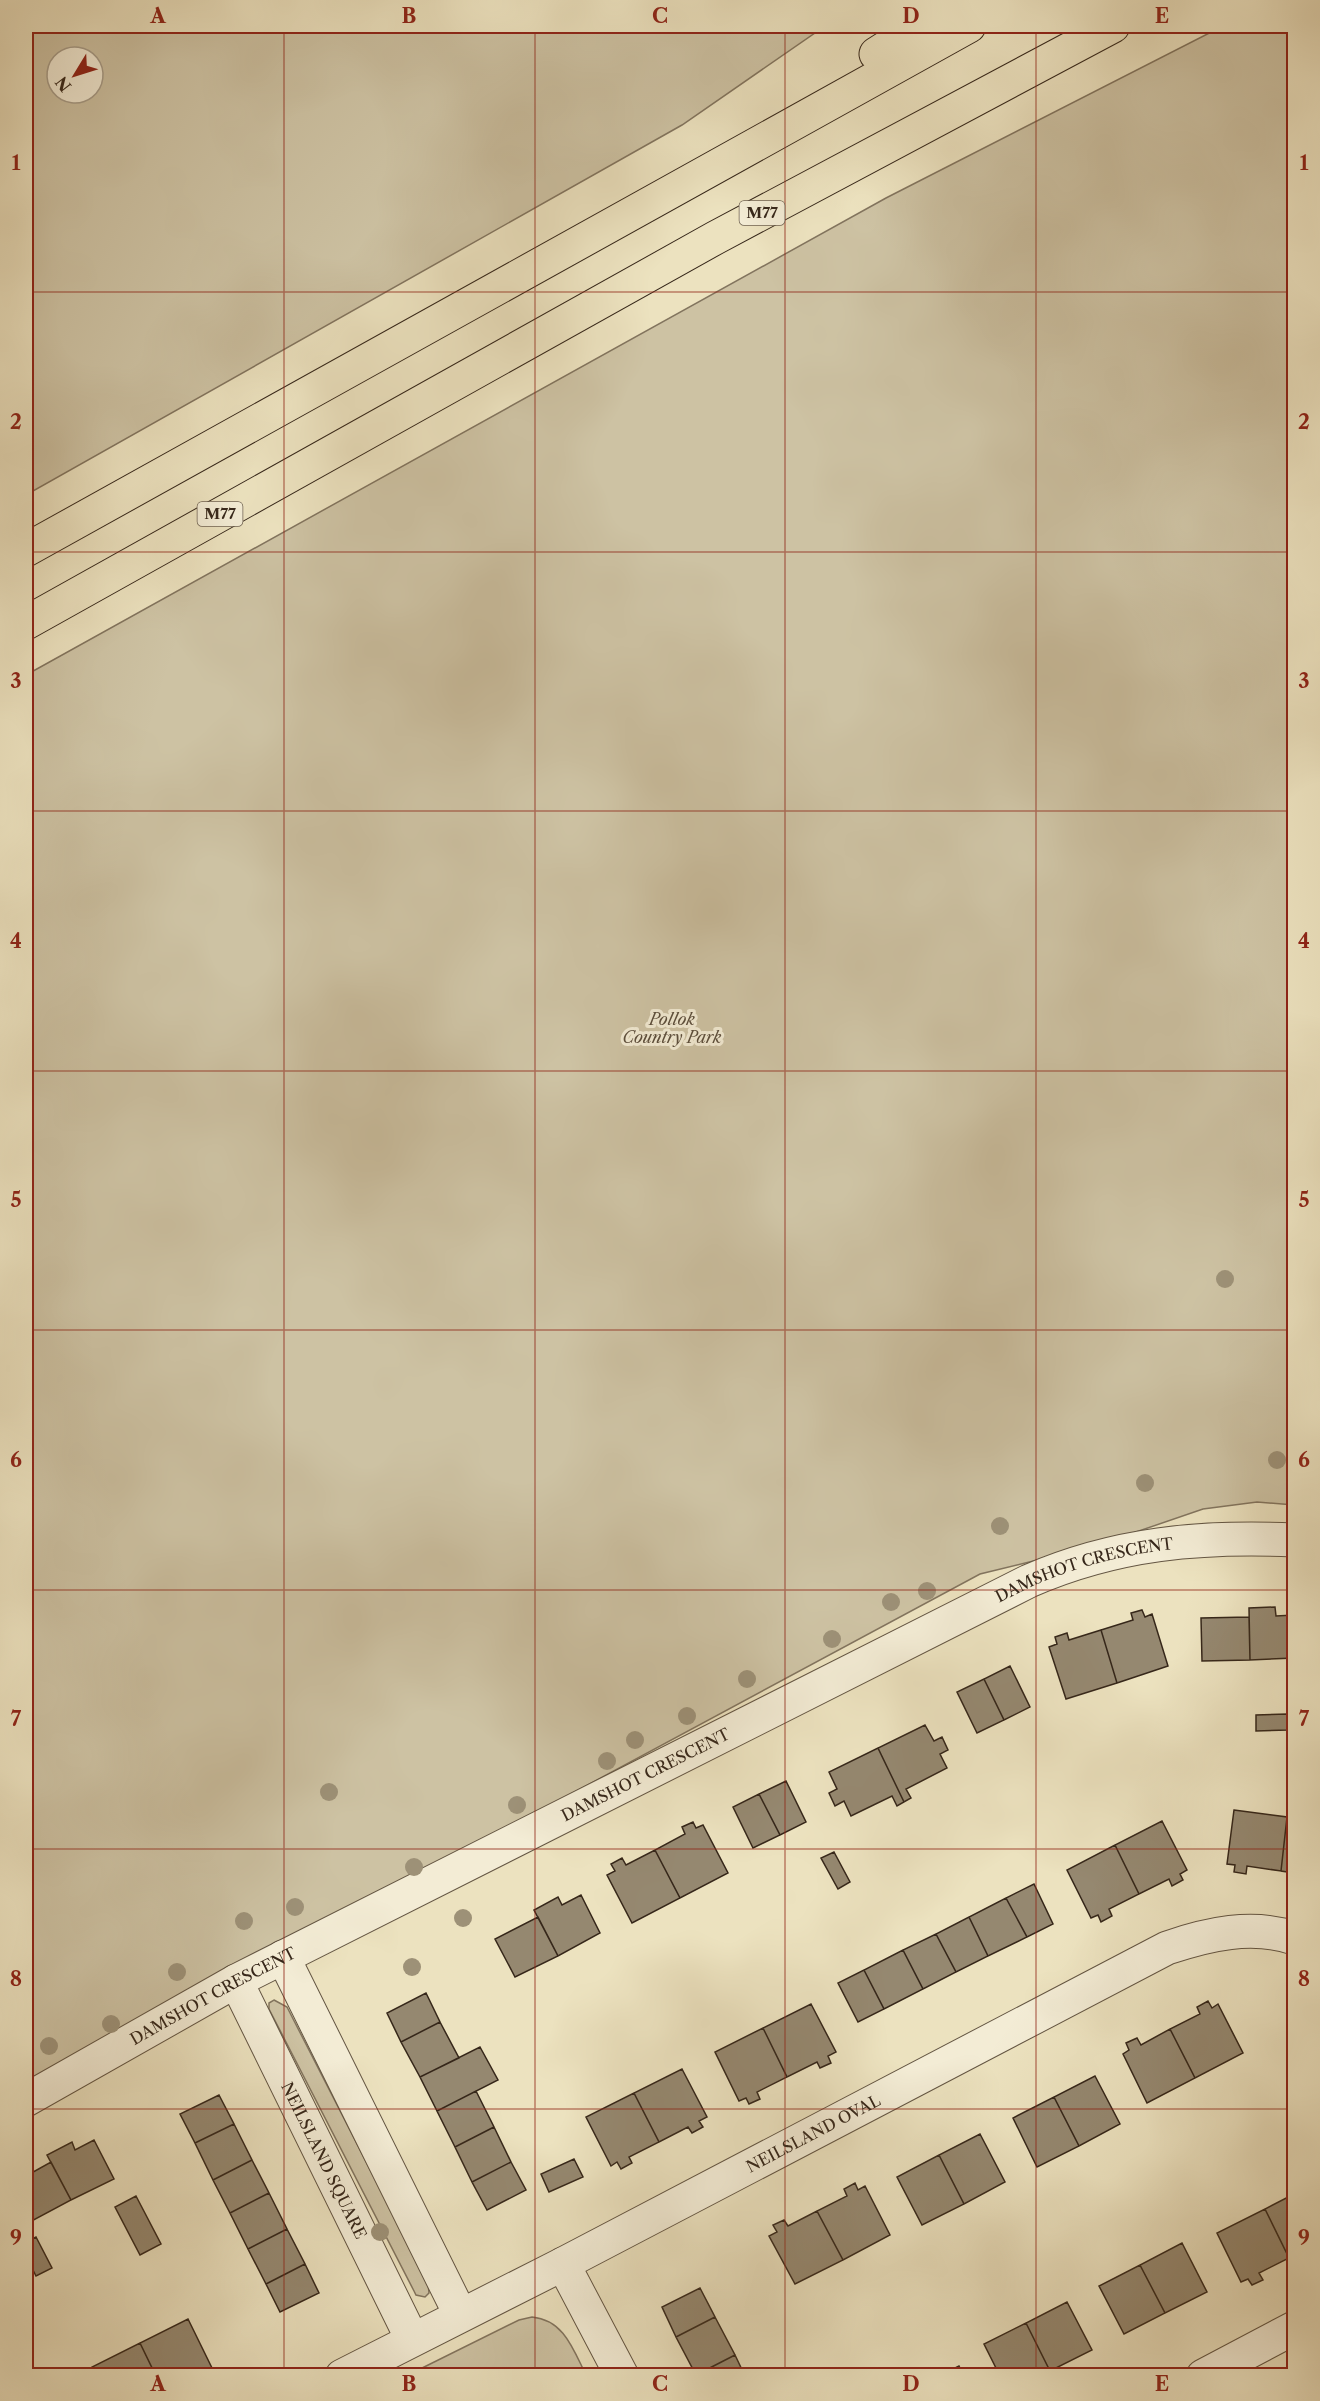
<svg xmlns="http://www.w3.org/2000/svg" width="1320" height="2401" font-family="'Libre Caslon Text',serif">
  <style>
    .green { fill: #cdc2a3; stroke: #82745e; stroke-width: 1.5; fill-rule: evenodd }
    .building { fill: #958870; stroke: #36271a; stroke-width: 1.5 }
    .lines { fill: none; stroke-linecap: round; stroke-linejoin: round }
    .minor-casing { stroke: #645643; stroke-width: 35 }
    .motorway-casing { stroke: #36271a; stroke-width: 35 }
    .minor { stroke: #f3ecd5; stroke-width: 33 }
    .motorway { stroke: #ece2bf; stroke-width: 33 }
    .tree { fill: #9d9177 }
    .grid { fill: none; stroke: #8f2418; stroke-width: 1.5; stroke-opacity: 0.55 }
    .labels { text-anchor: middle; stroke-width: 6; stroke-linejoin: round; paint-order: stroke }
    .shield { fill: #f3ecd5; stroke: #6f6252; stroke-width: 1.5 }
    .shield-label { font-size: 15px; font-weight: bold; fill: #36271a }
    .park-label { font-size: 16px; font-style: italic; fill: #5c4e3c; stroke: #f3ecd5 }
    .street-label { font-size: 16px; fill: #36271a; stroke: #f3ecd5 }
    .neatline { fill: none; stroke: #8f2418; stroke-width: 2 }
    .grid-label { font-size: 20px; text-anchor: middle; font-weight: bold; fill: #8f2418 }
  </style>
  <rect width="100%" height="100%" fill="#ece2bf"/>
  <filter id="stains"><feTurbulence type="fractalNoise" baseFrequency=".00333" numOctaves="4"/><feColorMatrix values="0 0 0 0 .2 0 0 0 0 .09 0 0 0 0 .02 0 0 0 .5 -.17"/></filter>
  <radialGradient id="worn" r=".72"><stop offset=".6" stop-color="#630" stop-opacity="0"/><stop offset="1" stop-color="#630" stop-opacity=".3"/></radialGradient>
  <path class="green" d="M26,26H825L682,125L26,495ZM57,57H93V93H57Z
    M1223,26H1294V1505L1257,1502L1203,1509L1098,1545L980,1574L26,2087V675L886,198Z
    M274,2000L287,2007L428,2283L429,2293L425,2297L416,2295L414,2291L269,2009V2003Z
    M532,2317C564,2320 573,2349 586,2375H408L519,2320Z"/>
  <path class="building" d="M1275,1607L1276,1616L1294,1615V1658L1250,1660L1249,1608Z
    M1142,1610L1145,1617L1152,1614L1168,1666L1117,1683L1101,1630L1133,1620L1131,1613Z
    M1249,1617L1250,1660L1202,1661L1201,1618Z
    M1101,1630L1117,1683L1066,1699L1049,1647L1057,1644L1055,1637L1067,1633L1069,1640Z
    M1010,1666L1030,1707L1004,1720L984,1679Z
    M984,1679L1004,1720L977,1733L957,1692Z
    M1287,1714L1288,1730L1256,1731V1715Z
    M925,1725L934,1741L942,1737L948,1750L940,1754L947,1768L906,1789L911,1798L904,1802L878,1748Z
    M878,1748L904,1802L897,1806L892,1796L851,1816L844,1801L835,1806L829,1793L837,1789L829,1772Z
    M786,1781L806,1822L780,1835L759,1794Z
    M759,1794L780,1835L753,1848L733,1807Z
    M1234,1810L1287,1817L1281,1871L1247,1866L1246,1874L1234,1872L1235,1865L1227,1864Z
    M1287,1817L1294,1818V1873L1281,1871Z
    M1162,1821L1187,1870L1180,1874L1183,1880L1172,1886L1169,1879L1139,1894L1115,1845Z
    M693,1822L696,1828L703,1825L728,1873L680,1898L655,1850L685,1834L682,1827Z
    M1115,1845L1139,1894L1109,1909L1112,1916L1101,1922L1098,1915L1091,1918L1067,1870Z
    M655,1850L680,1898L632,1923L607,1875L615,1871L611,1864L622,1858L626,1865Z
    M834,1852L850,1882L838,1889L821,1858Z
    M1034,1884L1053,1924L1027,1937L1006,1898Z
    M581,1895L600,1933L558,1956L534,1910L558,1897L562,1905Z
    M1006,1898L1027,1937L988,1956L969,1917Z
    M538,1917L558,1956L515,1977L495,1939Z
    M969,1917L988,1956L956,1972L936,1934Z
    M936,1934L956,1972L923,1989L903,1950Z
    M903,1950L923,1989L884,2009L864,1970Z
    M864,1970L884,2009L858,2022L838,1983Z
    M426,1993L440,2022L401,2042L387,2013Z
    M1208,2001L1212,2008L1218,2004L1243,2053L1195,2078L1170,2029L1200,2014L1197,2007Z
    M811,2004L836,2052L828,2056L831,2063L820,2068L817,2062L787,2077L763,2028Z
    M440,2022L459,2058L420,2077L401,2042Z
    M763,2028L787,2077L757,2092L760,2099L749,2104L746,2098L739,2101L715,2052Z
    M1170,2029L1195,2078L1147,2103L1123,2054L1129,2050L1126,2043L1137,2038L1141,2045Z
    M480,2047L498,2080L437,2111L420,2077Z
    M682,2069L707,2117L699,2121L703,2127L692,2133L688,2127L659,2142L634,2093Z
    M1095,2076L1120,2124L1079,2146L1054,2097Z
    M476,2091L494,2127L455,2147L437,2111Z
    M634,2093L659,2142L629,2157L632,2163L621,2169L617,2162L611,2166L586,2117Z
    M219,2095L234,2124L195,2143L180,2114Z
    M1054,2097L1079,2146L1037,2167L1013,2118Z
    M234,2124L252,2160L213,2180L195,2143Z
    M494,2127L511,2162L472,2182L455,2147Z
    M980,2134L1005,2182L964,2204L939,2155Z
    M94,2140L114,2179L71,2200L47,2155L72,2142L75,2150Z
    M939,2155L964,2204L922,2225L897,2177Z
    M574,2159L583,2177L549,2192L541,2174Z
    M252,2160L269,2193L230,2213L213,2180Z
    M51,2162L71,2200L28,2223L26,2217V2176Z
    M511,2162L526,2190L487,2210L472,2182Z
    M855,2183L858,2190L865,2186L890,2235L843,2260L817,2211L847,2196L844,2189Z
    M269,2193L287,2229L248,2249L230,2213Z
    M1294,2194V2255L1289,2258L1265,2209Z
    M136,2196L161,2244L140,2255L115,2207Z
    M1265,2209L1289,2258L1259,2273L1263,2280L1252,2285L1248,2279L1241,2282L1217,2233Z
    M817,2211L843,2260L795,2284L769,2236L777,2232L773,2225L784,2220L788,2226Z
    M287,2229L305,2264L266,2284L248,2249Z
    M36,2237L52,2268L36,2276L26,2256V2242Z
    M1182,2243L1207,2292L1165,2313L1140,2265Z
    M305,2264L319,2293L280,2312L266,2284Z
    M1140,2265L1165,2313L1124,2334L1099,2286Z
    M700,2288L715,2317L676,2337L662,2307Z
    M1067,2302L1092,2350L1050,2371L1026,2323Z
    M715,2317L735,2355L696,2375L676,2337Z
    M188,2319L212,2368L206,2372L207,2376H156L140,2343Z
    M1026,2323L1050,2371L1042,2376H1000L984,2344Z
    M140,2343L156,2376H96L92,2367Z
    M735,2355L745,2376H696V2375Z
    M959,2366L964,2376H939Z"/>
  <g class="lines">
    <defs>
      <g id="minor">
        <path d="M283,1957L460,2314"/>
        <path id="s1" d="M236,1981L412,2339"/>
        <path id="s2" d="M26,2100L236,1981L1029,1581C1116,1543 1201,1536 1294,1540"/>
        <path d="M563,2264L622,2376"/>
        <path id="s3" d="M342,2376L563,2264L1167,1948C1208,1934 1252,1924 1294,1938"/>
        <path d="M1203,2376L1294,2328"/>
      </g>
      <path id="motorway" d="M876,54L920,26
        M26,550L969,26
        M26,623L715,238L1113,26"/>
    </defs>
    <use href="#minor" class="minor-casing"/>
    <use href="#motorway" class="motorway-casing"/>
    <use href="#minor" class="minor"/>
    <use href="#motorway" class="motorway"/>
  </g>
  <g class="tree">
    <circle cx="1225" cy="1279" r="9"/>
    <circle cx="1277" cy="1460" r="9"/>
    <circle cx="1145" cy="1483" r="9"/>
    <circle cx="1000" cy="1526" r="9"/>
    <circle cx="927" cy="1591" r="9"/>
    <circle cx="891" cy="1602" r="9"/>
    <circle cx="832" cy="1639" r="9"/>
    <circle cx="747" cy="1679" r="9"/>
    <circle cx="687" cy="1716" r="9"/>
    <circle cx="635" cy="1740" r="9"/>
    <circle cx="607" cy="1761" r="9"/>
    <circle cx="329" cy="1792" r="9"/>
    <circle cx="517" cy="1805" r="9"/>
    <circle cx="414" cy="1867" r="9"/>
    <circle cx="295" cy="1907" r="9"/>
    <circle cx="463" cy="1918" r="9"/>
    <circle cx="244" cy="1921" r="9"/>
    <circle cx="412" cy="1967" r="9"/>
    <circle cx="177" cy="1972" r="9"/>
    <circle cx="111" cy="2024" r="9"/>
    <circle cx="49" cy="2046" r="9"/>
    <circle cx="380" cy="2232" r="9"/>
  </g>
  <path class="grid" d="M284,26V2376M535,26V2376M785,26V2376M1036,26V2376M26,292H1294M26,552H1294M26,811H1294M26,1071H1294M26,1330H1294M26,1590H1294M26,1849H1294M26,2109H1294"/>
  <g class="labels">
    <g class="shield">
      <rect x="739.5" y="201" width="45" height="24" rx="4.5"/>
      <rect x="197.5" y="502" width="45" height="24" rx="4.5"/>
    </g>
    <g class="shield-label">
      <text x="762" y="218">M77</text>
      <text x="220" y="519">M77</text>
    </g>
    <g class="park-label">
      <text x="672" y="1025">Pollok<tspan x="672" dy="18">Country Park</tspan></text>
    </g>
    <g class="street-label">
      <text dy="6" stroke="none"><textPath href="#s2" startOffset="1186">DAMSHOT CRESCENT</textPath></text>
      <text dy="6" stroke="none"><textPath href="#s2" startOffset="700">DAMSHOT CRESCENT</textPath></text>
      <text dy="6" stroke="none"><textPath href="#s2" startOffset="214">DAMSHOT CRESCENT</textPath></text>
      <text dy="6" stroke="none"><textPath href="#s3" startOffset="530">NEILSLAND OVAL</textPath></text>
      <text dy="6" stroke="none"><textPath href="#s1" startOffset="200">NEILSLAND SQUARE</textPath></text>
    </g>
  </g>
  <rect width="1320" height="2401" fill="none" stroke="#ece2bf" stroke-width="66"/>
  <g transform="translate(75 75) rotate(232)"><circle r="28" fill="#f3ecd5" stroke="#a79d8a" stroke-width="1.5"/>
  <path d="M0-4.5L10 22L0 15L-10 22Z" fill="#8f2418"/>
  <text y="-9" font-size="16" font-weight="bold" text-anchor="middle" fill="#36271a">N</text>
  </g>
  <rect x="33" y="33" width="1254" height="2335" class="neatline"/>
  <g class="grid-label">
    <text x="158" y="23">A</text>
    <text x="409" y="23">B</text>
    <text x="660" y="23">C</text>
    <text x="911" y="23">D</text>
    <text x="1162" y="23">E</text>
    <text x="16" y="170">1</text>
    <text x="1304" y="170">1</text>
    <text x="16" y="429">2</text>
    <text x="1304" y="429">2</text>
    <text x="16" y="688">3</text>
    <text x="1304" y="688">3</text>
    <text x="16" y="948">4</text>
    <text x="1304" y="948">4</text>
    <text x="16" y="1207">5</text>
    <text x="1304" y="1207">5</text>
    <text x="16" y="1467">6</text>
    <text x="1304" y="1467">6</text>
    <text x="16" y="1726">7</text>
    <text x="1304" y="1726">7</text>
    <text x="16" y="1986">8</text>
    <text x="1304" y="1986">8</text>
    <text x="16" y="2245">9</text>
    <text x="1304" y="2245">9</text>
    <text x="158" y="2391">A</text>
    <text x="409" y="2391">B</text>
    <text x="660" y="2391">C</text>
    <text x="911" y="2391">D</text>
    <text x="1162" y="2391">E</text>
  </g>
  <rect width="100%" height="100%" filter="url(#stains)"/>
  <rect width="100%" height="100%" fill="url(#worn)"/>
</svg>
